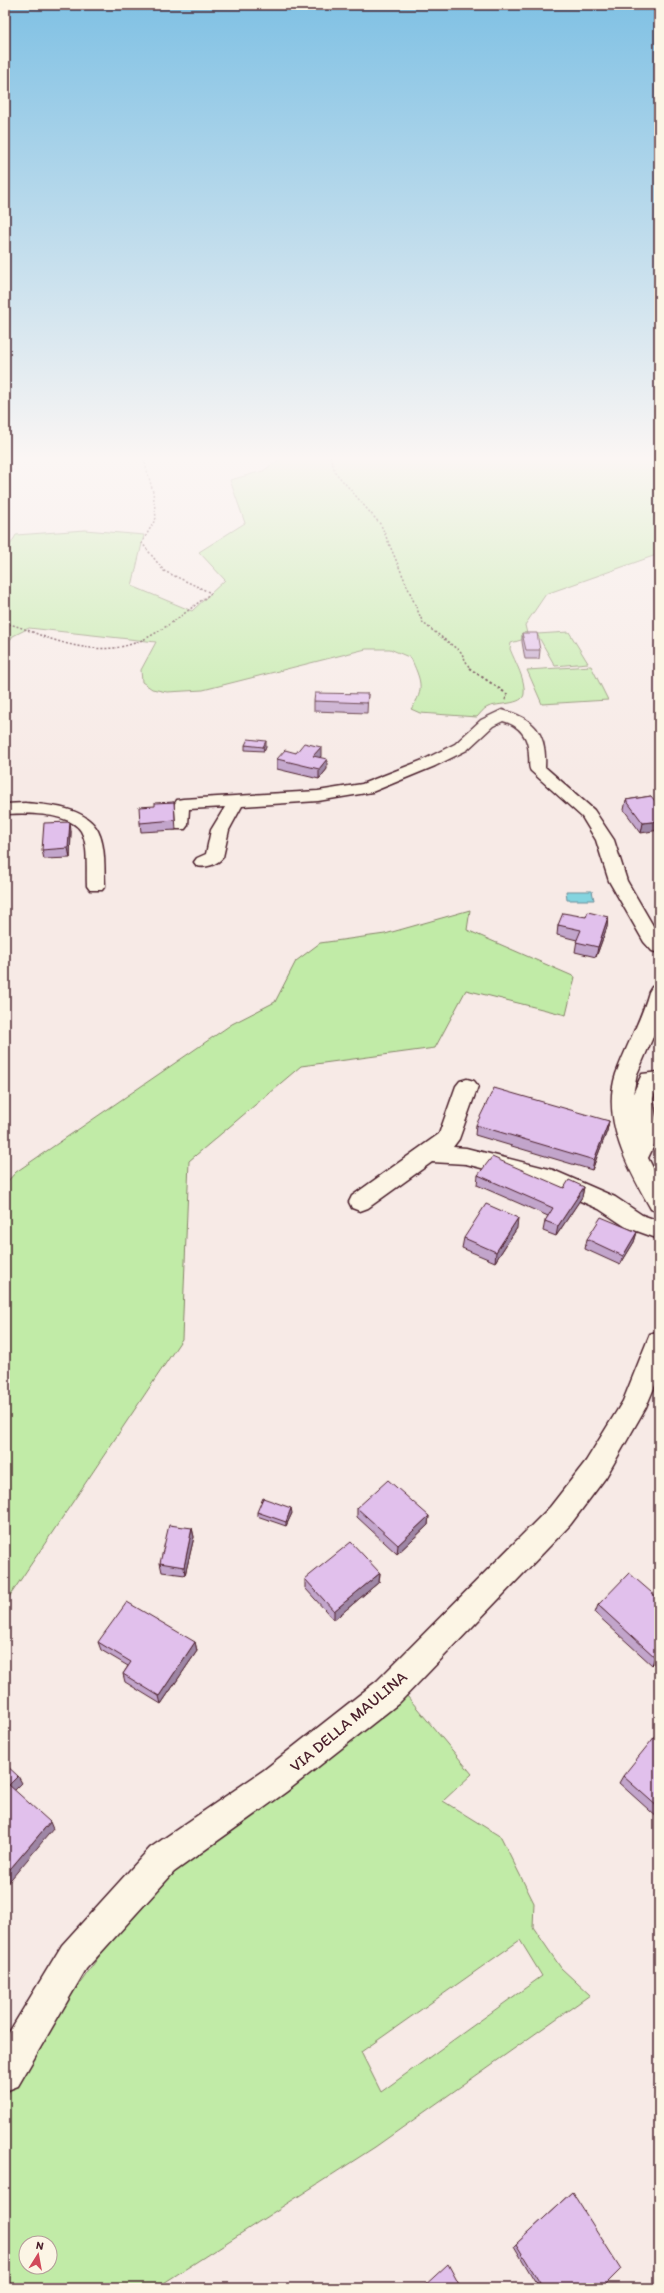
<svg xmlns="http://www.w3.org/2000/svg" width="664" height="2293" font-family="Itim,sans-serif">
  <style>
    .green { fill: #c1eba7; stroke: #868569; fill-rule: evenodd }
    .water { fill: #84d4df; stroke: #6d8c97 }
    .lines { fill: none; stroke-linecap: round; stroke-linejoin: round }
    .minor-casing { stroke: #4a1f2b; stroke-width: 3 }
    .path-far1 { stroke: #4a1f2b; stroke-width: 1.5; stroke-dasharray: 2 2; stroke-linecap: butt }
    .path { stroke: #4a1f2b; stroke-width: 2; stroke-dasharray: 2.5 2.5; stroke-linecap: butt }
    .minor { fill: #fcf5e5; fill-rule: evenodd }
    .wall { fill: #c2a5cb; stroke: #4a1f2b }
    .shaded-wall { fill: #9e86a5; stroke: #4a1f2b }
    .building { fill: #e1c0ec; stroke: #4a1f2b }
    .labels { text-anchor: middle; stroke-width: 3.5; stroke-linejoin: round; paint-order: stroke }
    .near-street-label { font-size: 16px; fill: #4a1f2b; stroke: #fcf5e5 }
  </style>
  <rect width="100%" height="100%" fill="#f7eae6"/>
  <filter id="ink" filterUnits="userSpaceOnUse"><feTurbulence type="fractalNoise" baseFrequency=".025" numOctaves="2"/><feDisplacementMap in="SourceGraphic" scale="8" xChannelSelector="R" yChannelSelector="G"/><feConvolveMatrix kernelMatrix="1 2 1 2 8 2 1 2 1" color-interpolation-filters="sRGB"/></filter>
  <g filter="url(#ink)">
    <path class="green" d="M284,456H659V554L546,594L525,625L528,638L511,643L510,649C515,662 526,680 524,694C523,705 497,703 488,707C483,709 481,713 477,717L420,713L411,709C426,689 420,679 411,658L390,649H366L203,690L167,692L152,689L142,682L141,670L156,642L29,628L13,636L5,647V554L16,535L85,530L144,535L132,586L192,611L225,580L199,552L245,523L230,480L263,471Z
      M569,632L588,663L555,666L537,634Z
      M591,666L608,700L542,704L527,670Z
      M470,910L467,930L575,977L566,1015L466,990L435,1048L301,1066L189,1161L182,1339L5,1603V1184L16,1172L232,1024L275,1002L296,961L320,943L385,934Z
      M402,1690L472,1774L443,1801L501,1837L534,1903L533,1927L561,1968L590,1995L375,2147L156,2288H5V2099L39,2041L132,1910L188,1854ZM520,1940L542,1976L381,2092L361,2052ZM26,2243H50V2267H26Z"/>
    <path class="water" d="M566,891H592L594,900H567Z"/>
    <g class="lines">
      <defs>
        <path id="minor" d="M502,710C534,718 547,733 545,767L594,810L614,840L627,881L659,936V953L652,951L644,942L609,881L596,840L582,817L531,771C528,767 530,762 529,756C529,738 521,726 503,721L493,726L467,750L435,766L372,792L318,801L242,806L229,830L223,857C217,865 206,868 197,866L194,862L197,858L206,854L211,830L225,807L189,809L188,825L185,829H173C167,820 172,808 177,800L183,799L318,791L362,784L423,760L455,744L481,720Z
          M25,803C48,805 86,807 98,831C106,847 104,869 105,886L102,890H90L87,886C86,870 89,845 81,831C69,812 24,813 5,814V804Z
          M659,986V1023L637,1074L633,1094L642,1074L659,1072V1086H657L653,1099L659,1135L648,1158L659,1180V1212L651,1209C629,1170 601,1120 616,1074C626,1046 641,1021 649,992L652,987Z
          M467,1079L474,1081L478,1086L459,1139L453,1147L466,1148L553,1170L615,1197L642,1215L659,1221V1239L626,1227L599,1209L539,1183L466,1164L432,1162L368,1208L360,1211L352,1208L349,1202L352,1196L439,1134L456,1086L460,1081Z
          M659,1331V1376L646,1407L606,1477L570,1525L399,1703L286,1792L174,1872L86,1969L18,2086L5,2091V2039L62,1945L150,1848L264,1770L377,1681L550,1507L586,1461L623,1401L650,1334Z"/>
      </defs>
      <use href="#minor" class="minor-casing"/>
      <path class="path-far1" d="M330,456L335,472L381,525L423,623L461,652L470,669
        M5,624C14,623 40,636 51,639C127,664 153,637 211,593L164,571L142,543L156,518L153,492L143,456"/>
      <path class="path" d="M469,668L507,694L505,702"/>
      <use href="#minor" class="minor"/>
    </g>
    <path class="wall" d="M522,633L540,650L539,659H525L522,642Z
      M368,694L367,713L314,711V701Z
      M245,745L266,746L264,751L245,750Z
      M296,753L321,756L320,758L327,769L319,779L277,769V759Z
      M651,796L641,833L624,810L626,800Z
      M174,802L176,830L141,832L140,823L155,806Z
      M71,831L70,858L44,859L42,850Z
      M586,917H608L607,927L596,957L575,952L577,940L557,935L558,925Z
      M609,1121L607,1131L592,1170L475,1135L476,1125Z
      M478,1175L564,1188L584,1187L582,1197L556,1236L543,1231L545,1221L548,1216L477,1185Z
      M517,1228L495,1262L462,1248L464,1238Z
      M637,1232L634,1242L620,1265L585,1249L587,1239Z
      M357,1508L429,1516L428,1525L397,1554L357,1517Z
      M257,1512L292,1513L286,1526L257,1516Z
      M192,1528L194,1537L185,1575L162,1572L160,1563Z
      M380,1573L379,1582L334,1620L305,1588V1579Z
      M598,1605L659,1657L652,1665L595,1613Z
      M98,1642H195L197,1651L161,1704L125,1682L123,1674L128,1666L101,1650Z
      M659,1738V1819L619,1783L623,1776Z
      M572,2192L602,2288H539L514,2246Z"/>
    <path class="shaded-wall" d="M266,741V746L264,751L263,747Z
      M321,747V756L313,766V756Z
      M327,759V769L319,779V769Z
      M659,821V830L641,833L643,823Z
      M70,822L71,831L70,858L68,848Z
      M608,917L607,927L596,957L598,947Z
      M609,1121L607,1131L592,1170L594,1160Z
      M584,1187L582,1197L556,1236L558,1226Z
      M518,1218L517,1228L495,1262L496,1252Z
      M637,1232L634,1242L620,1265L623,1256Z
      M291,1508L292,1513L286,1526V1522Z
      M429,1516L428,1525L397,1554L398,1545Z
      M192,1528L194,1537L185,1575L184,1567Z
      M380,1573L379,1582L334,1620V1611Z
      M195,1642L197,1651L161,1704L159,1696Z
      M659,1653V1657L652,1665L655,1657Z
      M18,1776L22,1783L13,1792L9,1785Z
      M50,1822L53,1829L7,1884L5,1881V1875Z"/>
    <path class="building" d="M522,633H537L540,650H526Z
      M315,693L368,694L367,703L314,701Z
      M248,739L266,741L263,747L245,745Z
      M304,743L321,747L313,756L327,759L319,769L277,759L285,750L296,753Z
      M651,796L659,806V821L643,823L626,800Z
      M174,802L175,820L140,823L139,807L155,806V803Z
      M70,822L68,848L42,850L44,823Z
      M588,912L608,917L598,947L576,942L581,930L558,925L563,913L586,917Z
      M494,1088L609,1121L594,1160L476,1125Z
      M492,1157L564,1188L569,1180L584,1187L558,1226L545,1221L553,1208L478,1175Z
      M486,1204L518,1218L496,1252L464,1238Z
      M601,1217L637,1232L623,1256L587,1239Z
      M388,1480L429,1516L398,1545L357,1508Z
      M263,1498L291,1508L286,1522L257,1512Z
      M169,1525L192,1528L184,1567L160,1563Z
      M351,1542L380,1573L334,1611L305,1579Z
      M629,1573L659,1599V1653L655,1657L598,1605Z
      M127,1602L195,1642L159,1696L123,1674L131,1662L98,1642Z
      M656,1735L659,1738V1808L623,1776Z
      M5,1764L18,1776L9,1785L50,1822L5,1875Z
      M572,2192L621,2269L602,2288H543L516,2244Z
      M448,2264L461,2288H422Z"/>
  </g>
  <linearGradient id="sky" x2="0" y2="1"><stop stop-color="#80c1e4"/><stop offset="0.59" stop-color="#fbf6f4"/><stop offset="1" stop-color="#fbf6f4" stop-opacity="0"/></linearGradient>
  <rect width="664" height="777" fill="url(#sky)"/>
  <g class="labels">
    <g class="near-street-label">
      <text transform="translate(348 1721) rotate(-40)" y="6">VIA DELLA MAULINA</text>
    </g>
  </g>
  <rect width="664" height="2293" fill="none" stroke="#fcf5e5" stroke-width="20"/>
  <rect x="10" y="10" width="644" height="2273" fill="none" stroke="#4a1f2b" stroke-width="1.5" filter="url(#ink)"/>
  <g transform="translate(38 2255) rotate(11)"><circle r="19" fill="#fcf5e5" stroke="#b59f9b"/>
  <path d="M0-3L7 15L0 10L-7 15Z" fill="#d1495b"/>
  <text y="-6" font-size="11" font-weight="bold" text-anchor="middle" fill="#4a1f2b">N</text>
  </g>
</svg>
